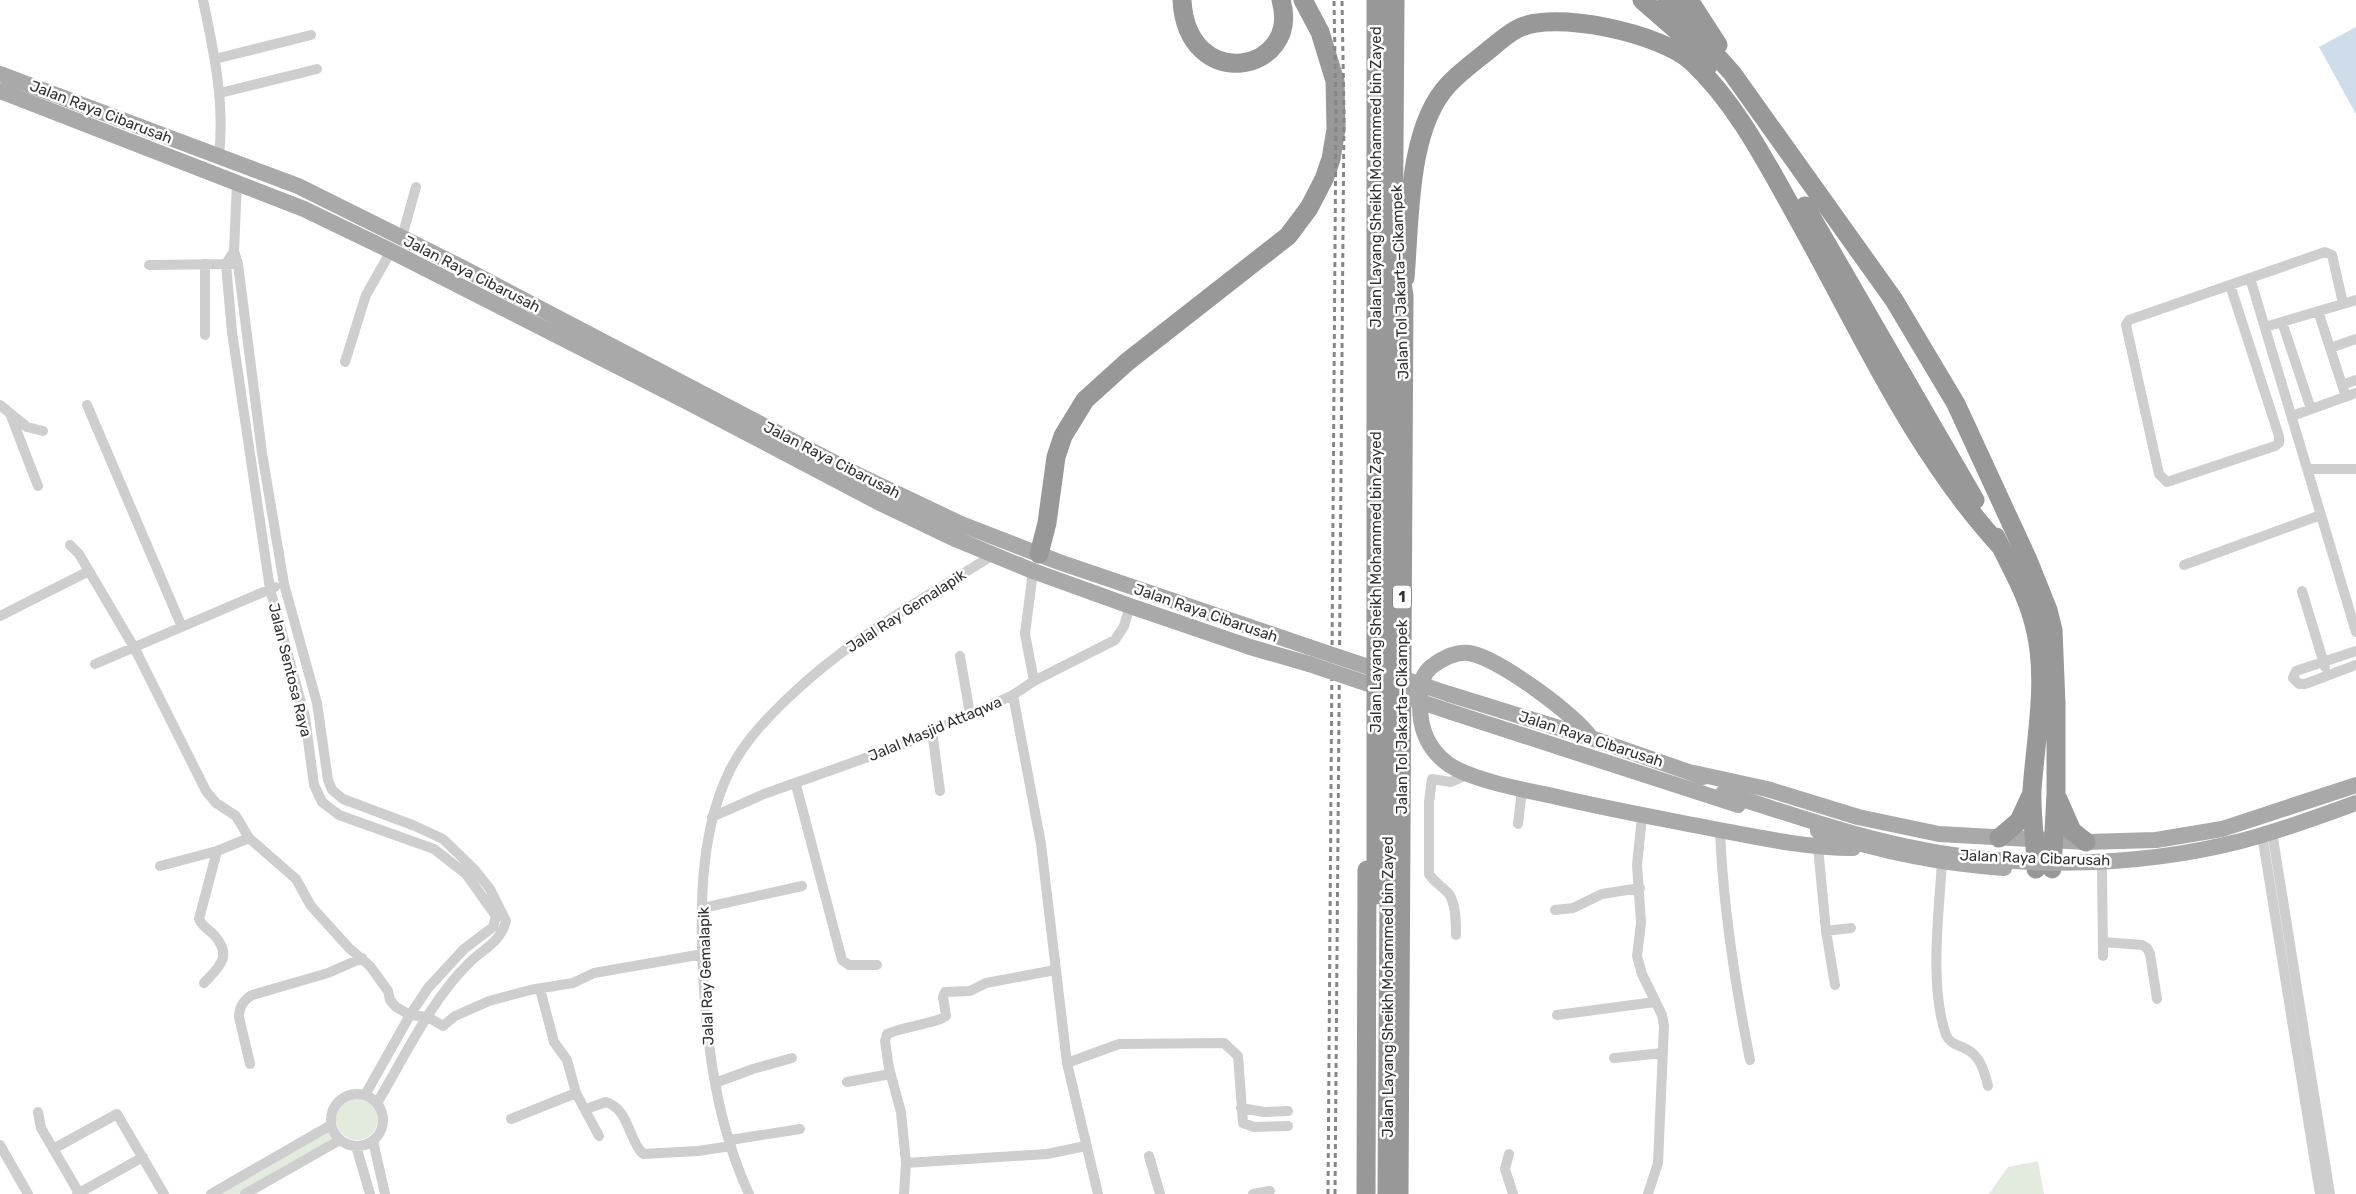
<svg xmlns="http://www.w3.org/2000/svg" width="2356" height="1194" font-family="Rubik,sans-serif">
  <style>
    .green { fill: #e3eade }
    .water { fill: #cfddeb }
    .lines { fill: none; stroke-linecap: round; stroke-linejoin: round }
    .minor { stroke: #cecece; stroke-width: 10 }
    .primary { stroke: #a9a9a9; stroke-width: 16 }
    .motorway { stroke: #989898; stroke-width: 19 }
    .rail { stroke: #868686; stroke-width: 3; stroke-dasharray: 5 4; stroke-linecap: butt }
    .primary-bridge { stroke: #a9a9a9; stroke-width: 16 }
    .motorway-bridge { stroke: #989898; stroke-width: 19 }
    .labels { text-anchor: middle; stroke-width: 5; stroke-linejoin: round; paint-order: stroke }
    .shield { fill: #fff; stroke: #6f6f6f; stroke-width: 1 }
    .shield-label { font-size: 14px; font-weight: bold; fill: #313131 }
    .street-label { font-size: 15px; fill: #313131; stroke: #fff }
  </style>
  <rect width="100%" height="100%" fill="#fff"/>
  <path class="green" d="M336 1119a21 21 0 1 1 42 0a21 21 0 1 1-42 0Z
    M330,1128L337,1139L239,1194H216Z
    M2038,1161L2044,1194H1989L2008,1167Z"/>
  <path class="water" d="M2356,27V114L2319,47Z"/>
  <g class="lines">
    <path class="minor" d="M203,0C214,52 225,103 219,156
      M215,59L311,35
      M220,93L317,69
      M237,182L234,251L238,264L262,453L284,584L317,703L328,780L332,790L343,799L415,826L443,839L475,870L490,889L506,921C500,943 484,948 469,963C431,1000 404,1058 377,1103
      M402,237L416,187
      M234,251L226,264L232,332L270,589L305,717L314,785L322,802L339,815L434,849L466,874L496,916L493,927L464,949L428,988L410,1015L365,1095
      M205,264V335
      M149,265L232,264
      M2250,278L2356,632
      M2230,285L2279,436V443L2275,446L2167,482L2159,474L2126,325L2129,320L2325,252L2332,255L2343,303
      M2318,311L2346,397
      M2282,322L2311,409
      M2265,327L2356,300
      M2330,348L2356,339
      M345,362L366,295L391,251
      M2342,385L2356,380
      M0,405L27,427L43,431
      M87,405L182,627
      M11,416L38,486
      M2292,416L2356,393
      M2308,469H2356
      M70,545L79,554L135,649L206,791L216,803L236,816L249,838L296,879L311,906L349,948L370,966L388,991L390,1000L396,1007L410,1015L428,1017L443,1026L455,1016L489,1001L530,990L573,983L594,973L703,954
      M2184,565L2321,515
      M1033,571L1025,634L1034,681
      M2302,591L2325,667
      M0,616L89,571
      M2356,651L2296,671L2293,678L2299,684H2305L2356,665
      M960,656L970,714
      M95,664L275,587
      M1013,695L1041,844L1067,1063L1098,1194
      M932,731L940,791
      M796,785L842,960L849,965H877
      M712,817L764,794L902,745L1013,695L1034,681L1115,640L1124,626L1130,606
      M1642,817L1637,865L1641,923L1637,956L1642,974L1662,1015L1664,1026L1658,1163L1648,1194
      M1518,824L1522,789
      M1720,830C1723,908 1735,984 1750,1060
      M2273,838L2330,1194
      M2263,841L2320,1194
      M1818,847L1826,931L1835,985
      M1942,862C1939,913 1929,986 1946,1035C1951,1046 1962,1045 1971,1052C1981,1059 1985,1074 1988,1086
      M160,866L217,851L249,838
      M2102,868L2103,956
      M703,908L802,886
      M1555,910L1573,908L1602,894L1640,888
      M1826,931L1851,928
      M1456,935C1456,923 1456,904 1449,894C1443,887 1434,882 1429,874V802L1432,779L1451,782L1469,774
      M2103,942L2142,945L2147,948L2150,954L2157,999
      M204,983C218,968 233,957 215,936C209,929 203,928 199,919L217,851
      M540,989L554,1042L567,1060L576,1093L599,1136
      M1557,1015L1655,1002
      M1614,1058L1663,1053
      M1067,1063L1119,1044L1224,1043L1238,1056L1243,1123L1254,1127L1288,1126
      M250,1064L239,1017C239,1006 244,1000 252,995L328,973L362,958
      M847,1082L890,1074
      M715,1083L753,1069L792,1058
      M331 1120a26 26 0 1 1 52 0a26 26 0 1 1-52 0Z
      M1241,1108L1264,1112L1288,1111
      M586,1109L606,1102C629,1109 628,1139 643,1154L698,1151L731,1146
      M38,1112L41,1128L79,1193
      M511,1119L576,1093
      M730,1140L800,1129
      M373,1141L385,1194
      M0,1145L28,1194
      M356,1146L370,1194
      M53,1149L117,1114L164,1194
      M1509,1154L1505,1169L1513,1194
      M1149,1156L1160,1194
      M906,1163L1047,1154L1086,1146
      M77,1194L143,1157
      M211,1194L331,1125
      M245,1194L340,1140
      M749,1194C717,1124 707,1049 703,973C700,911 700,839 725,781C739,747 763,722 789,697C852,637 920,601 993,555
      M904,1194L906,1163L901,1112L889,1068L885,1041L887,1034C899,1028 940,1022 946,1016L943,997L945,992L970,991L986,983L1055,970
      M1253,1194L1270,1191"/>
    <path class="primary" d="M0,74L298,186L459,266L858,475L961,524L1059,562L1309,647
      M0,91L304,209L391,251L686,401L876,501L953,538L1033,571L1130,606L1250,647L1309,664
      M1449,694L1591,738L1703,777
      M1451,712L1738,805
      M1591,738C1576,715 1497,657 1469,653C1456,651 1441,659 1431,667C1420,676 1419,693 1420,706C1420,730 1429,750 1448,764C1471,780 1524,790 1553,796C1603,808 1653,817 1704,827C1753,836 1803,848 1853,848
      M1694,773L1767,789L1858,817L1939,834L2086,842L2156,840L2222,829L2356,785
      M1818,831C1879,851 1941,864 2004,868"/>
    <path class="motorway" d="M1182,0C1187,95 1302,73 1281,0
      M1642,0L1689,41L1709,65
      M1667,0L1732,73L1894,300L1956,404L2028,560L2048,610L2053,630L2056,704V794L2052,869
      M1689,0L1718,45
      M1805,206L1975,500
      M1399,264L1404,296L1399,1194
      M1405,278C1410,222 1407,129 1448,85C1457,75 1469,66 1480,57C1492,48 1504,36 1517,29C1553,9 1663,34 1692,62C1735,102 1765,160 1793,210C1858,325 1911,449 2001,547
      M1996,537C2009,564 2025,591 2033,620C2049,675 2036,734 2032,790C2031,816 2036,843 2036,869
      M1039,554L1047,523L1056,457L1063,436L1085,400L1127,362L1288,236L1309,208L1324,179L1331,159L1336,129L1335,81L1320,32L1303,0
      M2058,799L2072,831L2086,842
      M1999,838L2019,821L2032,793
      M1366,1194L1367,870"/>
    <path class="rail" d="M1328,1194L1336,115L1334,0
      M1335,1194L1344,114L1342,0"/>
    <path class="primary-bridge" d="M1309,647L1449,694
      M1309,664L1451,712
      M1723,793C1782,811 1842,833 1904,846C2011,870 2135,868 2241,841C2280,831 2318,817 2356,803"/>
    <path class="motorway-bridge" d="M1376,895V0
      M1387,1194L1395,0"/>
  </g>
  <g class="labels">
    <rect class="shield" x="1393" y="585.5" width="18" height="23" rx="4"/>
    <g class="shield-label">
      <text x="1402" y="602">1</text>
    </g>
    <g class="street-label">
      <text transform="translate(101 112) rotate(21)" y="5">Jalan Raya Cibarusah</text>
      <text transform="translate(1376 177) rotate(-90)" y="5">Jalan Layang Sheikh Mohammed bin Zayed</text>
      <text transform="translate(472 274) rotate(27)" y="5">Jalan Raya Cibarusah</text>
      <text transform="translate(1400 282) rotate(-92)" y="5">Jalan Tol Jakarta–Cikampek</text>
      <text transform="translate(832 460) rotate(27)" y="5">Jalan Raya Cibarusah</text>
      <text transform="translate(1376 582) rotate(-90)" y="5">Jalan Layang Sheikh Mohammed bin Zayed</text>
      <text transform="translate(906 611) rotate(-33)" y="5">Jalal Ray Gemalapik</text>
      <text transform="translate(1206 613) rotate(19)" y="5">Jalan Raya Cibarusah</text>
      <text transform="translate(290 670) rotate(76)" y="5">Jalan Sentosa Raya</text>
      <text transform="translate(1402 717) rotate(-90)" y="5">Jalan Tol Jakarta–Cikampek</text>
      <text transform="translate(935 729) rotate(-23)" y="5">Jalal Masjid Attaqwa</text>
      <text transform="translate(1591 739) rotate(18)" y="5">Jalan Raya Cibarusah</text>
      <text transform="translate(2035 858) rotate(2)" y="5">Jalan Raya Cibarusah</text>
      <text transform="translate(706 976) rotate(-92)" y="5">Jalal Ray Gemalapik</text>
      <text transform="translate(1388 987) rotate(-90)" y="5">Jalan Layang Sheikh Mohammed bin Zayed</text>
    </g>
  </g>
</svg>
